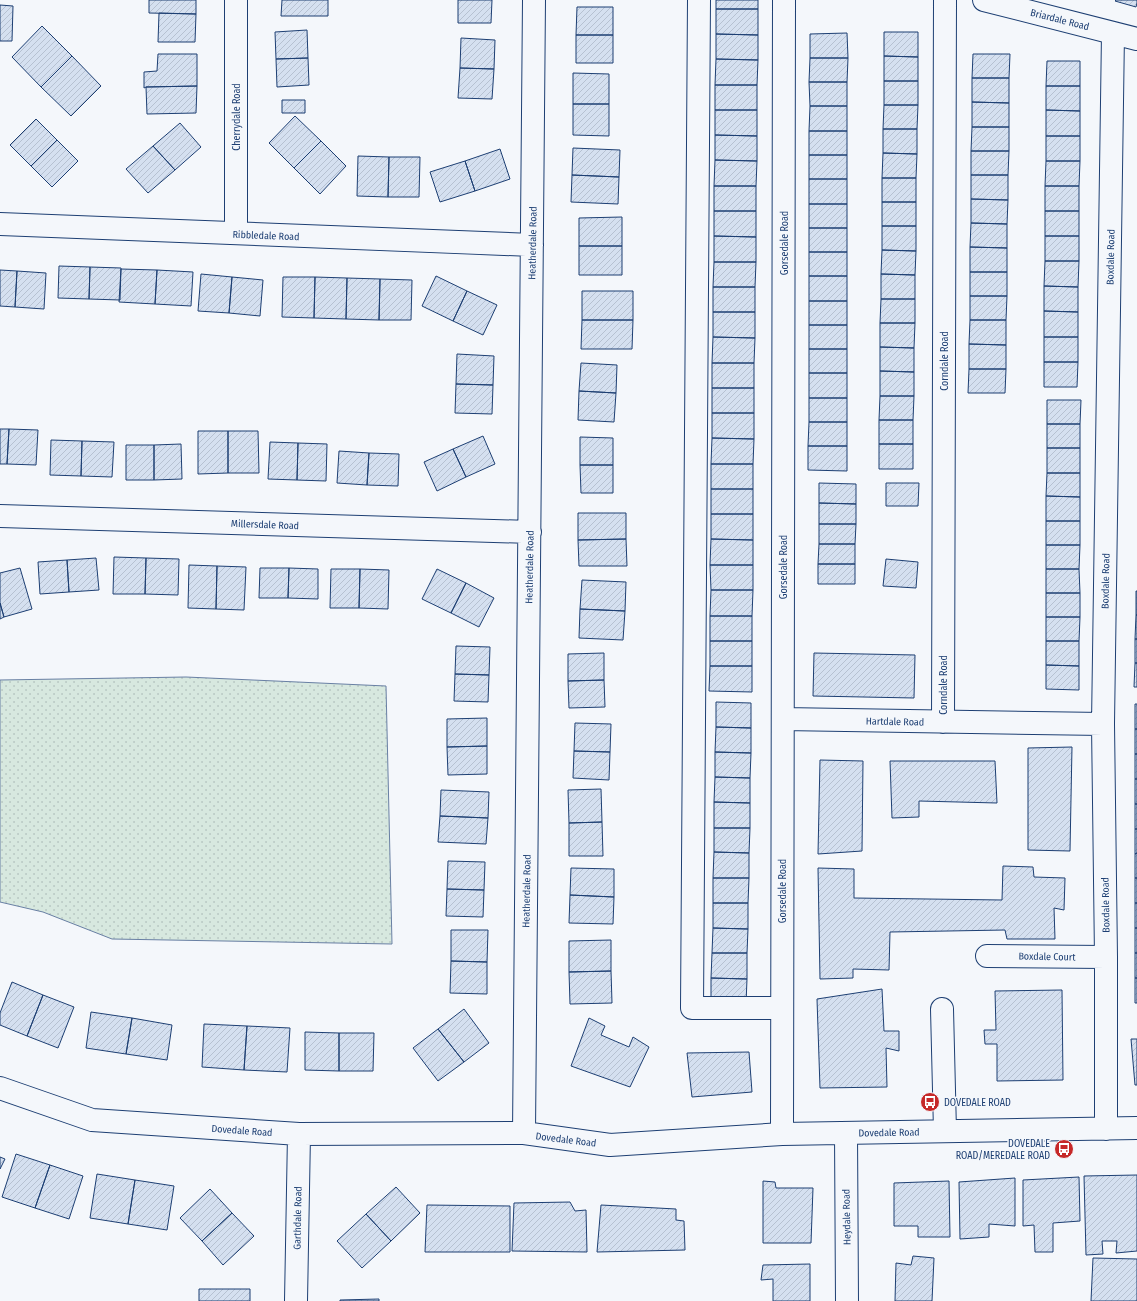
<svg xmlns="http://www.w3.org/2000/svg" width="1137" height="1301" font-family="'Fira Sans Condensed',sans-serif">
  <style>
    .park { fill: url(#park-dots); stroke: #687fa3 }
    .building { fill: url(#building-hatch); stroke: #1d3f73 }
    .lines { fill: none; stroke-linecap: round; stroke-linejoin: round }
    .minor-casing { stroke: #1d3f73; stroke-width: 24 }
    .minor { stroke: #f4f7fb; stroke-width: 22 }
    .labels { text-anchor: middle; stroke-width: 3; stroke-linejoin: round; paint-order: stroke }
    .street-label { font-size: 10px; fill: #1d3f73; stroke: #f4f7fb }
    .poi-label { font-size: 10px; fill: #1d3f73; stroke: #f4f7fb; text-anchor: start }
  </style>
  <defs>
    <pattern id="park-dots" width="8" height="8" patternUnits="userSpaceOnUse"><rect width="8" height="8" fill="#d7e8df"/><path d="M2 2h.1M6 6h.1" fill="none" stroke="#b8c8c3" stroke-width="1.8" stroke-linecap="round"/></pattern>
    <pattern id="building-hatch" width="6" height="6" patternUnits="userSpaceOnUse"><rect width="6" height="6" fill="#d5e0f0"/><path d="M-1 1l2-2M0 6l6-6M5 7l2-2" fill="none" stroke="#b6c1d1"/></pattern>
  </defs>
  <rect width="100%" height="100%" fill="#f4f7fb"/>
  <path class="park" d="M186,677L386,686L392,944L112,939L43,912L0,902V680Z"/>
  <path class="building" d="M149,0H196V14L149,13Z
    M282,0H328V16H281Z
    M458,0H492L491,23H458Z
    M716,0H758V9H716Z
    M1116,0H1137V3L1136,7L1115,1Z
    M0,5L13,6L12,41H0Z
    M577,7H613V35H576Z
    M716,9H758V35L716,34Z
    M159,13L196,14L195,42H158Z
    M42,26L72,56L41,87L12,57Z
    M307,30L308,58L276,59L275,32Z
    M884,32H918V57L884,56Z
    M847,33L848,58H810V34Z
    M716,34L758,35V60L716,59Z
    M576,35H613V63H576Z
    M461,38L495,40L494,69L460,68Z
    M158,54H197V86L146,87L144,88V72L157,71Z
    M973,54H1010L1009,78H972Z
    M72,56L101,86L71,116L41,87Z
    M884,56L918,57V81H884Z
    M308,58L309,85L277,87L276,59Z
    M810,58H848L847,82H809Z
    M716,59L758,60L757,85H715Z
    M1047,61H1080V86H1046Z
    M460,68L494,69L492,99L458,98Z
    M573,73L609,74V104H573Z
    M972,78H1009V103L972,102Z
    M884,81H918V105H884Z
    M809,82H847V106H810Z
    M715,85H757V110H715Z
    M197,86L196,113L147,114L146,87Z
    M1046,86H1080V111L1046,110Z
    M282,100H305V113H282Z
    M972,102L1009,103V127H972Z
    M573,104H609V136L573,135Z
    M884,105H918L917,129H883Z
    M810,106H847V131H809Z
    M715,110H757V136L715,135Z
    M1046,110L1080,111V136H1046Z
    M295,116L321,141L294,168L269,143Z
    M36,119L57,140L31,166L10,145Z
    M180,123L201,147L175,170L153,146Z
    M972,127H1009V151H971Z
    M883,129H917V154L883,153Z
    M809,131H847V155H809Z
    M715,135L757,136V161L715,160Z
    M1046,136H1080V161H1046Z
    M57,140L78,161L52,187L31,166Z
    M321,141L346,166L320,194L294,168Z
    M153,146L175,170L148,193L126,169Z
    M573,148L620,150L619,177L572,175Z
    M500,149L510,179L475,191L465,161Z
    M971,151H1009L1008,175H971Z
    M883,153L917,154L916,178H882Z
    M809,155H847V179H809Z
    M358,156L389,157L388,197L357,196Z
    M389,157H420L419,197H388Z
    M715,160L757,161L756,186H714Z
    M465,161L475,191L440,202L430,172Z
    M1046,161H1080L1079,186H1045Z
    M572,175L619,177L618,204L571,202Z
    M971,175H1008V200L971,199Z
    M882,178H916V202H882Z
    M809,179H847V204H809Z
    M714,186H756V211H714Z
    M1045,186H1079V211H1045Z
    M971,199L1008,200L1007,224L971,223Z
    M882,202H916V226H882Z
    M809,204H847V228H809Z
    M714,211H756V237L714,236Z
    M1045,211H1079V236H1045Z
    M622,217V246H579V218Z
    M971,223L1007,224V248L970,247Z
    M882,226H916V251L882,250Z
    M809,228H847V252H809Z
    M714,236L756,237V262H714Z
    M1045,236H1079V261H1045Z
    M579,246H622V275H579Z
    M970,247L1007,248V272H970Z
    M882,250L916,251L915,275L881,274Z
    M809,252H847V276H809Z
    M1045,261H1079L1078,287L1044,286Z
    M714,262H756L755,287H713Z
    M59,266L90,267L89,299L58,298Z
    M90,267L121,268L120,300L89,299Z
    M121,269L157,270L155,304L119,302Z
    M0,270L17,271L15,307L0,306Z
    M157,270L193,272L191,306L155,304Z
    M17,271L46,273L44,309L15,307Z
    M970,272H1007V296H970Z
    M201,274L232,277L229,313L198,311Z
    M881,274L915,275V299H881Z
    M436,276L467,291L453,321L422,306Z
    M809,276H847V301H809Z
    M232,277L263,280L260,316L229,313Z
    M283,277H315L314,318L282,317Z
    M315,277L347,278L346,319L314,318Z
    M347,278L380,279L379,320L346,319Z
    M380,279L412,280L411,320H379Z
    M1044,286L1078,287V312L1044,311Z
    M713,287H755V312H713Z
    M467,291L497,305L483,335L453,321Z
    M582,291H633V320H582Z
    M970,296H1007L1006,320H970Z
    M881,299H915V323H880Z
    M809,301H847V325H809Z
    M1044,311L1078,312V337H1044Z
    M713,312H755V338L713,337Z
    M582,320H633L632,349H581Z
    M970,320H1006V345L969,344Z
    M880,323H915L914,348L880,347Z
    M809,325H847V349H809Z
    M713,337L755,338L754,363H712Z
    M1044,337H1078V362H1044Z
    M969,344L1006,345V369H969Z
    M880,347L914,348V372L880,371Z
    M809,349H847V373H809Z
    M457,354L494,356L493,385L456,384Z
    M1044,362H1078L1077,387H1044Z
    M581,363L617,365L616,393L579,391Z
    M712,363H754V388H712Z
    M969,369H1006L1005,393H968Z
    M880,371L914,372V396H880Z
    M809,373H847V398H809Z
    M456,384L493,385L492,414L455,413Z
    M712,388H754V413H712Z
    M579,391L616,393L614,422L578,420Z
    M880,396H914L913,420H879Z
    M809,398H847V422H809Z
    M1047,400H1081L1080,424H1047Z
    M712,413H754V439L712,438Z
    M879,420H913V444H879Z
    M809,422H847V446H808Z
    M1047,424H1080V448H1047Z
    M0,429H9L7,464H0Z
    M9,429L38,430L36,465L7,464Z
    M198,431H228V473L198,474Z
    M228,431H258L259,473H228Z
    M483,436L495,464L466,477L453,449Z
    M580,437L613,438V465H580Z
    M712,438L754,439L753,464H711Z
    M51,440L82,441L81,476L50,475Z
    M82,441L114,442L112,477L81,476Z
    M270,442L298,443L297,480L268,479Z
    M298,443L327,444L326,481L297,480Z
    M181,444L182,479L154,480V445Z
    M879,444H913V469H879Z
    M126,445H154V480H126Z
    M808,446H847V471L808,470Z
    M1047,448H1080V473H1047Z
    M453,449L466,477L437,491L424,462Z
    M339,451L369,453L367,485L337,483Z
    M369,453L399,454L398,486L367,485Z
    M711,464H753V489H711Z
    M580,465H613V493H581Z
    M1047,473H1080V497L1046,496Z
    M819,483L856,484V504L819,503Z
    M886,483H919L918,506H886Z
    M711,489H753V514H711Z
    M1046,496L1080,497V521H1046Z
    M819,503L856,504V524H819Z
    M578,513H626V539L578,540Z
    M711,514H753V540L711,539Z
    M1046,521H1080V545H1046Z
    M819,524H856L855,544H819Z
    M626,539L627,566H579L578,540Z
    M711,539L753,540V565H710Z
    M819,544H855V564H818Z
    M1046,545H1080L1079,569H1046Z
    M114,557L146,558L145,594H113Z
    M96,558L99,590L69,592L67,560Z
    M146,558L179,559L178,595L145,594Z
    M886,559L918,562L916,588L883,586Z
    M67,560L69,592L40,594L38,562Z
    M818,564H855V584H818Z
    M189,565L217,566L216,609L188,608Z
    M710,565H753V590H711Z
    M217,566L246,567L244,610L216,609Z
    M20,568L32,609L4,617L0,603V573Z
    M260,568H289L288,598H259Z
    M289,568L318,569V599L288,598Z
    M331,569H360L359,608H330Z
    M360,569L389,570L388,609L359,608Z
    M437,569L466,583L451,613L422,599Z
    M1046,569H1079L1080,593H1046Z
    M582,580L626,582L625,611L580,609Z
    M466,583L494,598L479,627L451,613Z
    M711,590H753L752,616H710Z
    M1136,591H1137V615H1136Z
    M1046,593H1080V617H1046Z
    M0,603L4,617L0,619Z
    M580,609L625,611L623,640L579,638Z
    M1136,615H1137V639H1135Z
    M710,616H752V641H710Z
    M1046,617H1080L1079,641H1046Z
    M1135,639H1137V663H1135Z
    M710,641H752V666H710Z
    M1046,641H1079V666L1046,665Z
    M456,646L490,647L489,675L455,674Z
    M604,653V680L568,681V654Z
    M814,653L915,655L914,698L813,696Z
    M1135,663H1137V687H1134Z
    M1046,665L1079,666V690L1046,689Z
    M710,666H752V692L709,691Z
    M455,674L489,675L488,702L454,701Z
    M604,680L605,707L569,708L568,681Z
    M716,702L751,703V728L716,727Z
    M1135,704H1137V729H1135Z
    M487,718V746L447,747V719Z
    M575,723L611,724L610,752L574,751Z
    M716,727L751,728V753L715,752Z
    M1135,729H1137V754H1135Z
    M487,746V774L448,775L447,747Z
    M1072,747L1070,851L1028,850V748Z
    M574,751L610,752L609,780L573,778Z
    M715,752L751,753L750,778L715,777Z
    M1135,754H1137V779H1135Z
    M820,760L863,761L862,851L818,854Z
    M890,761H995L997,803L919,801V817L892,818Z
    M715,777L750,778V803L714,802Z
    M1135,779H1137V804H1135Z
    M601,789L602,822L569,823L568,790Z
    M441,790L489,792L488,818L440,816Z
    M714,802L750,803V828H714Z
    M1135,804H1137V829H1135Z
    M440,816L488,818L486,844L438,842Z
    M602,822L603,856H569V823Z
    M714,828H750L749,853L714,852Z
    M1135,829H1137V853L1135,854Z
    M714,852L749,853V878H713Z
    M1137,853V878H1135V854Z
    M448,861L485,862L484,890L447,889Z
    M1003,866L1033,867L1034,877L1065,878L1064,910L1054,908L1055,939H1007L1005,930L890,932L889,970L853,969V978L820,979L818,868L854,869V898L1002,900Z
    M571,868L614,869V897L570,895Z
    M713,878H749L748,903H713Z
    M1135,878H1137V903H1135Z
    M447,889L484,890L483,917L446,916Z
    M570,895L614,897L613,924L569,923Z
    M713,903H748V929L713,928Z
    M1135,903H1137V928H1135Z
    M713,928L748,929L747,953H712Z
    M1135,928H1137V953H1135Z
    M451,930H488L487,962L451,961Z
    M611,940V971L569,972V941Z
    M712,953H747V979L711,978Z
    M1135,953H1137V978H1135Z
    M451,961L487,962V994L450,993Z
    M611,971L612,1003L570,1004L569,972Z
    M711,978L747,979L746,1004L711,1003Z
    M1135,978H1137V1003H1135Z
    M12,982L43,995L27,1036L0,1025V1013Z
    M882,989L884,1031H899V1051L886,1048L887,1087L820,1088L817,999Z
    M1062,990L1063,1080L997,1081V1044H985L984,1030H996L995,991Z
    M43,995L74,1007L58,1048L27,1036Z
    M464,1009L489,1043L464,1062L438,1029Z
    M91,1012L132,1018L126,1054L86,1048Z
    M132,1018L172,1025L167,1060L126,1054Z
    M589,1018L605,1026L601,1035L629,1047L633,1037L649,1047L630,1087L571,1066Z
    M204,1024L247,1026L244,1070L202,1067Z
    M247,1026L290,1028L287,1072L244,1070Z
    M438,1029L464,1062L438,1081L413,1048Z
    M305,1032L339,1033V1071L305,1070Z
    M339,1033H374L373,1071H339Z
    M1131,1039H1137V1085H1135Z
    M749,1052L752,1092L692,1097L687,1053Z
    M16,1154L50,1165L35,1208L2,1197Z
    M0,1157L5,1159L0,1169Z
    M50,1165L83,1176L69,1219L35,1208Z
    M97,1174L135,1180L128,1224L90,1218Z
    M1137,1175V1251L1116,1253L1117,1241H1102L1103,1254L1086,1255L1084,1176Z
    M1079,1177L1080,1221L1053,1223V1252H1035L1034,1225L1023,1226V1180Z
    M1015,1178V1226L989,1224V1237L960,1239L959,1182Z
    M135,1180L174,1186L167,1230L128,1224Z
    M763,1181L775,1182L776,1188H813L811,1243H763Z
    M949,1181L950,1237H918V1226H894V1183Z
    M396,1187L420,1213L391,1241L366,1214Z
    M210,1189L232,1213L202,1241L180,1218Z
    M570,1202L575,1211L586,1210L587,1252L512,1251L514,1203Z
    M427,1205L510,1206V1252H425Z
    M601,1205L676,1209V1220L684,1221L685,1250L597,1252Z
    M232,1213L254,1236L223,1265L202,1241Z
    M366,1214L391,1241L362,1268L337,1241Z
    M913,1256L934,1258L932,1301H895L896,1263L911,1265Z
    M1093,1258L1137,1259V1301H1091Z
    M810,1264V1301H773V1279L761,1280L763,1265Z
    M199,1289H250V1301H199Z
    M379,1299V1301H340V1300Z"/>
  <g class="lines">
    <defs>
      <path id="minor" d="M236,0V233
        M699,0L692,1008H782
        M984,0L1137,39
        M0,224L532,245
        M0,516L530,532
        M783,719L1103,724
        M943,722L945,0
        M987,956L1106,957
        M942,1009L945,1131
        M0,1088L92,1120L299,1134L524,1133L610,1145L782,1134L1137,1128
        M1106,1129V957L1103,724L1113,33
        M524,1133L534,0
        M846,1133L847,1301
        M782,1134L784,0
        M296,1301L299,1134"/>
    </defs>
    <use href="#minor" class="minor-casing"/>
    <use href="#minor" class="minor"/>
  </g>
  <defs>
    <symbol id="bus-disc" viewBox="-11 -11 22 22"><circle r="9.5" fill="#c62828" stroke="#f4f7fb"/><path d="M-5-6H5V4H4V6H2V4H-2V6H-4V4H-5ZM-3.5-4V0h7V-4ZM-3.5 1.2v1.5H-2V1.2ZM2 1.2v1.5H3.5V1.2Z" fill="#fff"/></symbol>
  </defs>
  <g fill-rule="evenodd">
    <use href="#bus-disc" x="919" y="1091" width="22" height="22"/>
    <use href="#bus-disc" x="1053" y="1138" width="22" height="22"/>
  </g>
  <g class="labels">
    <g class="street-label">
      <text transform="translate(1060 19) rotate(14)" y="4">Briardale Road</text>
      <text transform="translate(236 117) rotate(-90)" y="4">Cherrydale Road</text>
      <text transform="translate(266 235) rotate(2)" y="4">Ribbledale Road</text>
      <text transform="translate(532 243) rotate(-89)" y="4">Heatherdale Road</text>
      <text transform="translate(784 243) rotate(-90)" y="4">Gorsedale Road</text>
      <text transform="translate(1110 257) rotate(-89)" y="4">Boxdale Road</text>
      <text transform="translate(944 361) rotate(-90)" y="4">Corndale Road</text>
      <text transform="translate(265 524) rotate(2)" y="4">Millersdale Road</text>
      <text transform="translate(529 567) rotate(-89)" y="4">Heatherdale Road</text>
      <text transform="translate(783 567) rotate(-90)" y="4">Gorsedale Road</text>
      <text transform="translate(1105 581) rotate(-89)" y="4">Boxdale Road</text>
      <text transform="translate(943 685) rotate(-90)" y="4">Corndale Road</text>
      <text transform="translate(895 721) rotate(1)" y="4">Hartdale Road</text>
      <text transform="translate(526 891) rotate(-89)" y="4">Heatherdale Road</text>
      <text transform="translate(782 891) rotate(-90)" y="4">Gorsedale Road</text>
      <text transform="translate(1105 905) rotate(-91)" y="4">Boxdale Road</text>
      <text transform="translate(1047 956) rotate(1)" y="4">Boxdale Court</text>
      <text transform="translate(242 1130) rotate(4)" y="4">Dovedale Road</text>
      <text transform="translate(889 1132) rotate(-1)" y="4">Dovedale Road</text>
      <text transform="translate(566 1139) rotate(7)" y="4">Dovedale Road</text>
      <text transform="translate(846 1217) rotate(-91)" y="4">Heydale Road</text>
      <text transform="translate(297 1218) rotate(-89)" y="4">Garthdale Road</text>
    </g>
    <g class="poi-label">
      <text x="944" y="1106">DOVEDALE ROAD</text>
      <text x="1050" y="1147" text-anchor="end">DOVEDALE<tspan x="1050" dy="12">ROAD/MEREDALE ROAD</tspan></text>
    </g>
  </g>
</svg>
